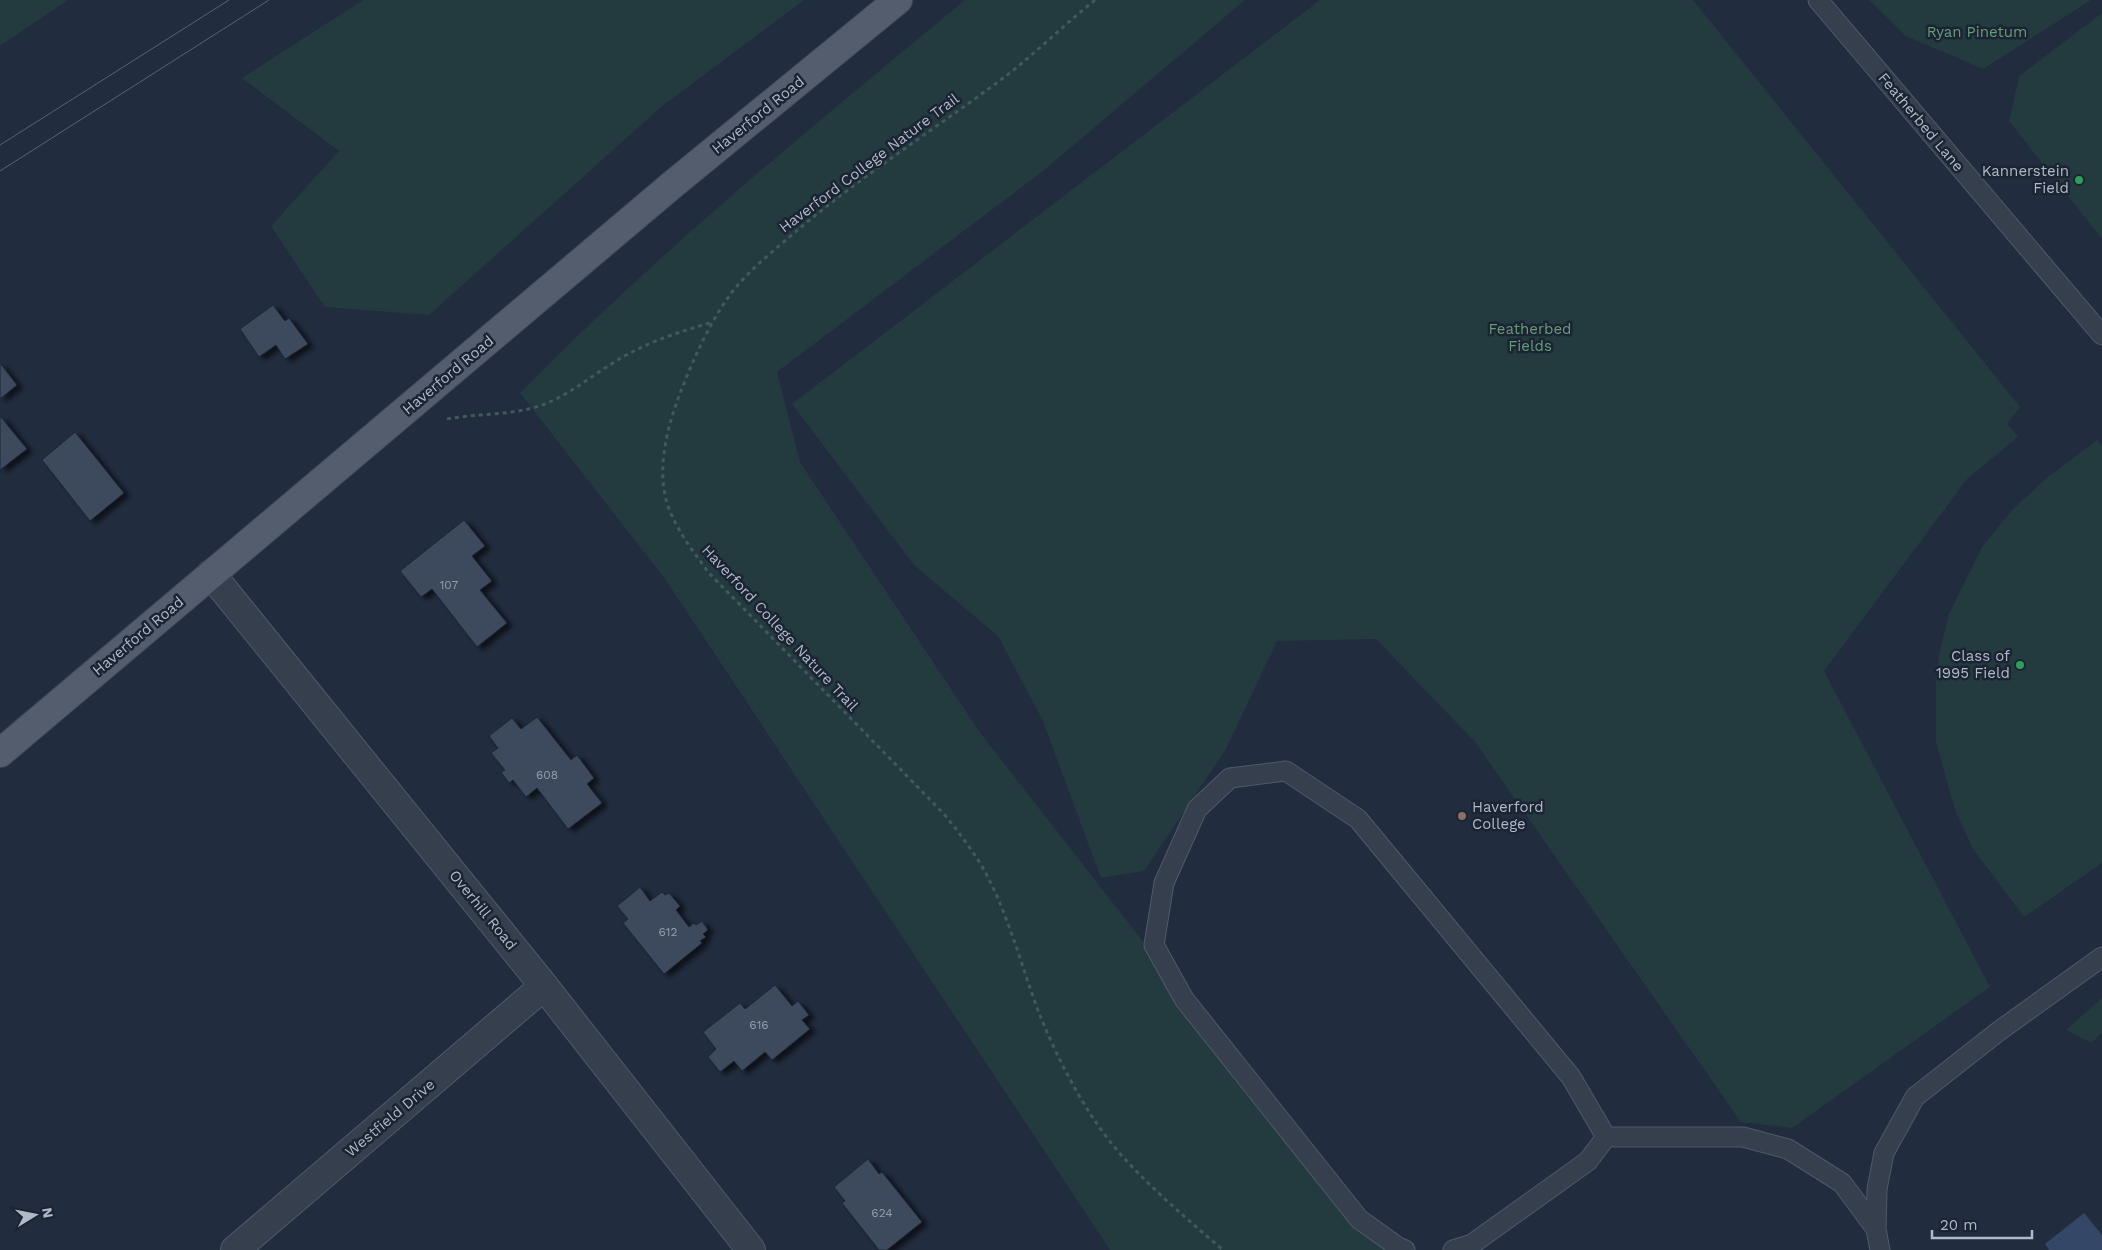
<svg xmlns="http://www.w3.org/2000/svg" width="2102" height="1250" font-family="'Work Sans',sans-serif">
  <style>
    .green { fill: #233b3f }
    .water { fill: #344766 }
    .building { fill: #3d4a5d; stroke: #1d2635; filter: url(#shadow) }
    .lines { fill: none; stroke-linecap: round; stroke-linejoin: round }
    .lane-casing { stroke: #515969; stroke-width: 21 }
    .street-casing { stroke: #515969; stroke-width: 30 }
    .primary-casing { stroke: #3f4857; stroke-width: 30 }
    .path { stroke: #41585c; stroke-width: 3; stroke-dasharray: 4 4; stroke-linecap: butt }
    .lane { stroke: #353f4e; stroke-width: 19 }
    .street { stroke: #353f4e; stroke-width: 28 }
    .primary { stroke: #535d6e; stroke-width: 28 }
    .tram { stroke: #576275; stroke-width: 1 }
    .leisure-dot { fill: #2e9e5b; stroke: #1b2433; stroke-width: 2 }
    .education-dot { fill: #8d6e63; stroke: #1b2433; stroke-width: 2 }
    .labels { text-anchor: middle; stroke-width: 5; stroke-linejoin: round; paint-order: stroke }
    .number-label { font-size: 12px; fill: #949dae }
    .park-label { font-size: 15px; fill: #669c75; stroke: #1b2433 }
    .street-label { font-size: 15px; fill: #b1b9c9; stroke: #1b2433 }
    .poi-label { font-size: 15px; fill: #b1b9c9; stroke: #1b2433; text-anchor: end }
  </style>
  <defs>
    <filter id="shadow"><feDropShadow dx="5.5" dy="3" stdDeviation="2.5" flood-color="#0009"/></filter>
  </defs>
  <rect width="100%" height="100%" fill="#212c3e"/>
  <path class="green" d="M0,0H68L0,46Z
    M363,0H804L661,107L429,315L325,307L271,226L339,151L242,78Z
    M965,0H1245L1043,171L777,372L800,462L981,734L1384,1250H1110L665,579L520,393C658,252 813,126 965,0Z
    M1320,0H1693L2020,407L2007,424L2018,437L1967,479L1824,671L1990,987L1792,1128L1741,1122L1475,742L1376,639L1277,641L1226,749L1144,871L1101,878L1042,719L998,636L914,565L792,404Z
    M1869,0H2091L1983,69L1906,36Z
    M2102,13V239L2009,121L2019,76Z
    M2097,440L2102,446V863L2024,917L1973,849L1955,810L1936,742V679L1940,650L1949,614L1982,547L2012,510L2049,476Z
    M2102,998V1033L2091,1043L2066,1030Z"/>
  <path class="water" d="M2084,1213L2102,1235V1250H2049L2045,1244Z"/>
  <path class="building" d="M273,305L285,321L289,318L308,344L285,359L276,345L259,357L240,329Z
    M0,363L17,385L0,399Z
    M0,416L27,449L0,470Z
    M75,432L124,493L90,521L42,460Z
    M464,520L485,546L472,556L492,581L480,590L507,623L477,647L432,589L421,597L400,571Z
    M537,717L571,760L577,755L594,778L587,784L602,803L568,829L537,788L526,797L513,780L509,783L501,772L505,770L491,753L498,748L489,736L512,718L521,729Z
    M640,887L650,901L662,892L665,895L669,893L680,906L676,910L689,927L694,923L696,925L702,921L708,930L703,934L706,937L700,941L702,943L664,974L623,923L628,919L617,906Z
    M775,985L792,1006L798,1001L809,1015L802,1020L810,1029L772,1060L765,1052L742,1071L734,1061L720,1072L708,1057L716,1049L703,1032L740,1003L745,1009Z
    M868,1159L879,1174L882,1172L922,1222L887,1250H879L842,1203L845,1201L834,1187Z"/>
  <g class="lines">
    <defs>
      <path id="lane" d="M1818,0L2102,335
        M1606,1137H1743L1788,1149L1842,1183L1876,1229
        M1405,1250L1398,1247L1359,1219L1184,999L1154,945L1164,883L1197,809L1230,778L1286,771L1358,819L1571,1077L1606,1137
        M1453,1250L1472,1244L1588,1161L1606,1137
        M1880,1250L1876,1229L1877,1189L1884,1153L1915,1097L1999,1031L2102,957"/>
      <path id="street" d="M211,574L544,986L751,1250
        M235,1250L544,986"/>
      <path id="primary" d="M0,753L672,185L898,0"/>
    </defs>
    <use href="#lane" class="lane-casing"/>
    <use href="#street" class="street-casing"/>
    <use href="#primary" class="primary-casing"/>
    <path class="path" d="M1095,0C1060,28 1028,61 991,87C927,134 861,177 800,228C777,248 751,268 732,292C709,323 693,360 679,396C667,428 656,471 668,506C677,531 693,551 708,572L944,814C957,830 969,846 980,863C1008,910 1021,967 1041,1018C1061,1066 1088,1118 1123,1157C1154,1191 1188,1220 1223,1250
      M447,419C479,413 513,416 545,404C577,391 603,366 634,351C659,338 686,330 713,322"/>
    <use href="#lane" class="lane"/>
    <use href="#street" class="street"/>
    <use href="#primary" class="primary"/>
    <path class="tram" d="M0,145L229,0
      M0,171L269,0"/>
  </g>
  <g class="leisure-dot">
    <circle cx="2079" cy="180" r="5"/>
    <circle cx="2020" cy="665" r="5"/>
  </g>
  <circle class="education-dot" cx="1462" cy="816" r="5"/>
  <g class="labels">
    <g class="number-label">
      <text x="449" y="589">107</text>
      <text x="547" y="779">608</text>
      <text x="668" y="936">612</text>
      <text x="759" y="1029">616</text>
      <text x="882" y="1217">624</text>
    </g>
    <g class="park-label">
      <text x="1977" y="37">Ryan Pinetum</text>
      <text x="1530" y="334">Featherbed<tspan x="1530" dy="17">Fields</tspan></text>
    </g>
    <g class="street-label">
      <text transform="translate(758 115) rotate(-39)" y="5">Haverford Road</text>
      <text transform="translate(1921 122) rotate(50)" y="5">Featherbed Lane</text>
      <text transform="translate(869 163) rotate(-37)" y="5">Haverford College Nature Trail</text>
      <text transform="translate(448 375) rotate(-40)" y="5">Haverford Road</text>
      <text transform="translate(780 628) rotate(47)" y="5">Haverford College Nature Trail</text>
      <text transform="translate(138 636) rotate(-40)" y="5">Haverford Road</text>
      <text transform="translate(483 910) rotate(51)" y="5">Overhill Road</text>
      <text transform="translate(390 1118) rotate(-40)" y="5">Westfield Drive</text>
    </g>
    <g class="poi-label">
      <text x="2069" y="176">Kannerstein<tspan x="2069" dy="17">Field</tspan></text>
      <text x="2010" y="661">Class of<tspan x="2010" dy="17">1995 Field</tspan></text>
      <text x="1472" y="812" text-anchor="start">Haverford<tspan x="1472" dy="17">College</tspan></text>
    </g>
  </g>
  <g transform="translate(35 1215) rotate(80)" stroke="#1b2433" stroke-width="4" paint-order="stroke">
  <path d="M0-4L9 19L0 12L-9 19Z" fill="#b1b9c9"/>
  <text y="-8" font-size="14" font-weight="bold" text-anchor="middle" fill="#b1b9c9">N</text>
  </g>
  <path d="M1932 1230v8h100v-8" fill="none" stroke="#b1b9c9" stroke-width="2.5"/>
  <text x="1940" y="1230" font-size="15" fill="#b1b9c9" stroke="#1b2433" stroke-width="4" paint-order="stroke">20 m</text>
</svg>
